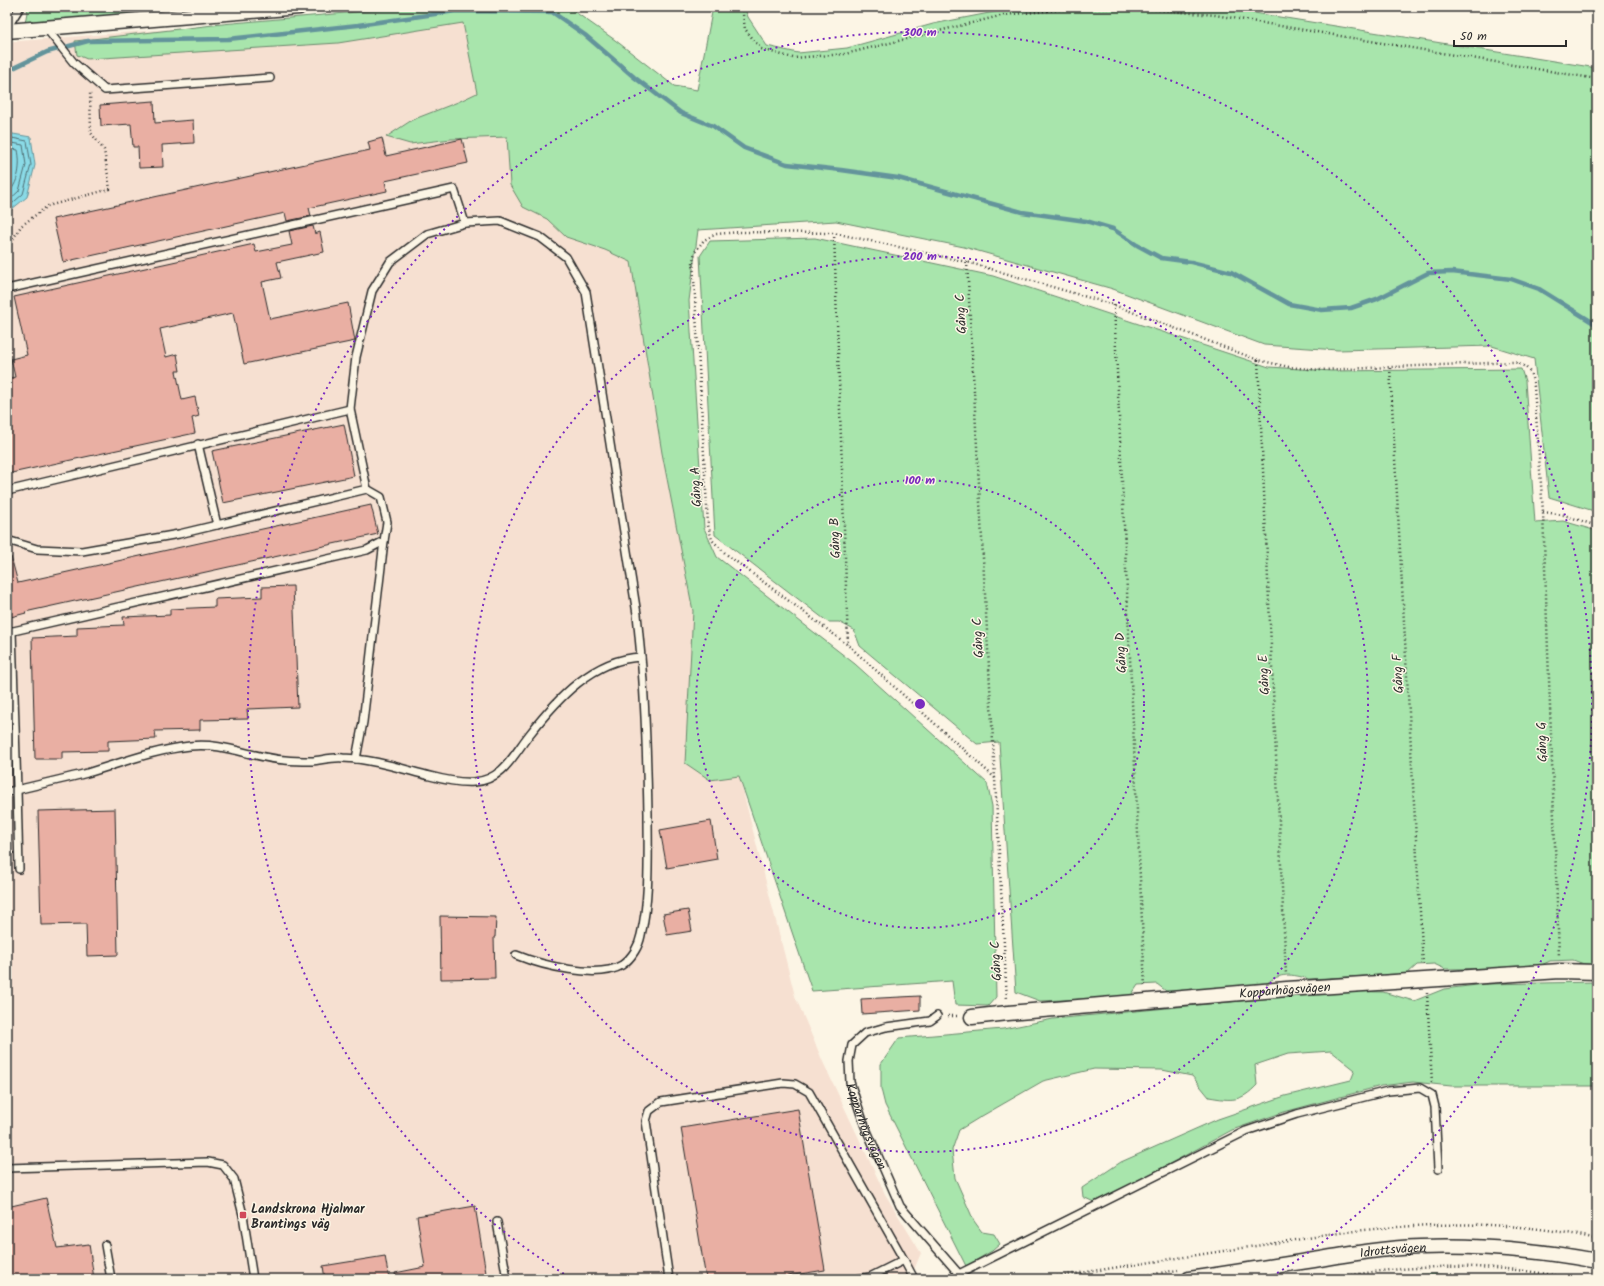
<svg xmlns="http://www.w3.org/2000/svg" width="1604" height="1286" font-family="Kalam,sans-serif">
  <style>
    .built { fill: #f6e0d1 }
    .green { fill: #a8e5ac; stroke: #6a886c }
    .water { fill: #8adae6; stroke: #64949b }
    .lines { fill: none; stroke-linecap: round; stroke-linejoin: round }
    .shore { stroke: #517176; stroke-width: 1 }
    .stream { stroke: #64949b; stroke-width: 4.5 }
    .building { fill: #e9afa3; stroke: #2b2b2b }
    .lane-casing { stroke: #2b2b2b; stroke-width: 10 }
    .street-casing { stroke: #2b2b2b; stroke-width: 17 }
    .path { stroke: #2b2b2b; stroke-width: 2.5; stroke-dasharray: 1 3; stroke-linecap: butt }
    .lane { stroke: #fcf5e5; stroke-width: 7 }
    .street { stroke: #fcf5e5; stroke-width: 14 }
    .ring { fill: none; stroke: #7b2cbf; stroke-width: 2; stroke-dasharray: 2 4 }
    .poi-dot { fill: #d1495b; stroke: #fcf5e5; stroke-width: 1.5 }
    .labels { text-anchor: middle; stroke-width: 3; stroke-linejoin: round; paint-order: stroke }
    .street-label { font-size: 13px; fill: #2b2b2b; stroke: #fcf5e5 }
    .poi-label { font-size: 13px; font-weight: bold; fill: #2b2b2b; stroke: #fcf5e5; text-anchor: start }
    .centre { fill: #7b2cbf; stroke: #fcf5e5; stroke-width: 2 }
    .ring-label { font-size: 12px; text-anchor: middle; font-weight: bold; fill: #7b2cbf; stroke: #fcf5e5; stroke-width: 3; stroke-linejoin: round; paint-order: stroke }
  </style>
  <rect width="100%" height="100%" fill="#fcf5e5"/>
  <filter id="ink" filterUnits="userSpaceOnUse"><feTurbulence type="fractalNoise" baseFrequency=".025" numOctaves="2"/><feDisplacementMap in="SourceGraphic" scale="8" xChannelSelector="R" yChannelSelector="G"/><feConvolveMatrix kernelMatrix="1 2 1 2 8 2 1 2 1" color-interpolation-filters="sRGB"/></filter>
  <g filter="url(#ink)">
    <path class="built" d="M448,7H494L632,260L700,622L795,996L823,1062L885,1194L921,1253L910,1279H7V42Z"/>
    <path class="green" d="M28,7H210L63,23H25Z
      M413,7H568L615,40L674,86L697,90L713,7H744L748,17L767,46L798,53L847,48L933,24L1020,7H1217L1597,68V512L1549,497L1534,359L1492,346L1338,350L1264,345L1113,289L964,247L836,221L698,230L689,301L704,528L717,557L855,664L987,783L992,806L996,997L988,1006L955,1005L952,981L812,991L739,776L710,780L685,763L693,611L662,453L631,262L605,250L566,237L547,219L523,207L510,185L507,137L451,139L410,144L386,137L412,120L458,102L477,93L463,23L338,43L87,59L77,55L75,41L222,24Z
      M815,238L993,276L1269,367L1331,371L1521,369L1525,381L1535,523L1563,521L1597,531V965L1584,964L1573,960L1550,961L1535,968L1445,969L1434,964L1417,965L1407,974L1309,979C1292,974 1280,972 1266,984L1185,992L1166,991L1157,984L1138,985L1130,997L1040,1001L1016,992L999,742L977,744L860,646L854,630L839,622H828L715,535L700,256L710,241Z
      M1597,982V1086H1451L1413,1082L1381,1086L1284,1112L1232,1130L1151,1174L1094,1202L1083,1197L1082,1188L1121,1162L1218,1119L1285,1096L1351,1080L1355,1070L1331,1051L1288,1054L1255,1065L1257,1085C1241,1102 1232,1101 1209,1097L1192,1076L1162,1070L1094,1069L1043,1081L982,1116L959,1130L952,1150L955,1178L974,1221L982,1232L994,1234L1000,1244L992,1251L966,1266L885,1105L881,1089V1064L899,1038L1003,1029L1053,1019L1343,991L1383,992L1414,1001L1444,989L1485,984Z
      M1436,1274L1472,1279H1380L1401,1275Z"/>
    <path class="water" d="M7,133L31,137L35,165L27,197L7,213Z"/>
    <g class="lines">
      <path class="shore" d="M7,137L27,141L31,165L23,194L7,208
        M7,142L23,145L26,165L19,191L7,202
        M7,148L18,150C21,165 19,184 7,194"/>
      <path class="stream" d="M7,71L47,52L88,41L228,39L358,25L456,11L552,12L585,35L634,77L681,113L713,126L744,148L787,164L841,170L898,178L1022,212L1086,221L1113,229L1137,245L1161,258L1191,262L1231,272L1289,304L1322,310L1351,308L1377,299L1428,273L1452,272L1511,279L1539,289L1597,325"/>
    </g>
    <path class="building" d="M154,101L155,123L193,120L194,143L162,145L163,167L139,168L138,147H133L131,124L101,126L100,105Z
      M382,138L386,156L462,139L468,163L385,181L387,191L309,208L311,216L287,221L285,213L63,262L53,219L370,150L368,142Z
      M313,226L315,234L320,232L324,252L277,262L281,278L262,282L270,319L348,303L355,341L244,364L233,313L160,329L166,357L177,354L180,371H176L182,400L195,397L199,416L192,418L195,433L7,474V379L15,377L11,359L27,355L14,297L254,244L256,252L292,245L289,231Z
      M344,424L354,476L223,503L212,451Z
      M371,505L378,534L25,612L26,613L7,618V557H11L18,583Z
      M293,586L298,707L247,709L248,719L200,720V730L155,731L156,739L108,741V751L62,752V759H35L32,638L77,636V627L124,625L123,617L170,615V609L215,607V599L262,597V587Z
      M115,809L118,955L87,956L86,924L41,925L38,811Z
      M711,821L717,859L667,868L660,830Z
      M688,910L692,931L667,935L663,914Z
      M440,916L496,917L495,937H494L495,978L441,979Z
      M920,996V1010L862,1014L861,999Z
      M798,1109L825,1270L769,1279H706L681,1128Z
      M46,1198L57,1248L89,1244L94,1279H7V1207Z
      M475,1206L487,1279H396L395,1273L425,1267L417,1216Z
      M385,1256L389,1279H325L323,1266Z"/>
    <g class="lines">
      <defs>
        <g id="lane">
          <path d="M7,28L20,7"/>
          <path d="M46,28L74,63L105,90L270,78"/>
          <path d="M7,289L454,189L465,223"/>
          <path d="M350,409L356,357L372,291L390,262L427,234L465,223L500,221L540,237L566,257L586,292L637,614L641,657"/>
          <path d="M198,444L217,525"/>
          <path d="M7,491L350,409L367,489"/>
          <path d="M7,540L37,549L82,551L179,534L367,489L381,497L387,522L384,541L367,550L9,632"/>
          <path d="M12,631L17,790C40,784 64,779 87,773C121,763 154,750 190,746C223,742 253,758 285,760C294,761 303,761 312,761C322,760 333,757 343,758C373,759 402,769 430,776C445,780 460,783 474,782C503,780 514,754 529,735C557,699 593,659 641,657C646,709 647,762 648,814C648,853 650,898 641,935C639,946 632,958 622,965C598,980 541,965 516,955"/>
          <path d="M356,759L363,722L384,541"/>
          <path d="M7,792L17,790L19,869"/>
          <path id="s1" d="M937,1016L930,1021L886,1027L865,1033L852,1045L849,1061L850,1082L864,1124L900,1206L959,1274"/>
          <path d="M7,1168L208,1162L223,1165L234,1179L243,1215L253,1279"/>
          <path d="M497,1222L507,1279"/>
          <path d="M105,1245L111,1279"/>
          <path d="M669,1279L646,1121L649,1111L661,1102L783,1083L795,1084L809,1092L904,1260L912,1275L913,1279"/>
          <path d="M857,1279L870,1277L904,1260"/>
          <path d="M960,1279L959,1274L1246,1131L1297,1114L1388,1091L1420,1088L1432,1095L1435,1107L1438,1169"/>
        </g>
        <g id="street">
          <path d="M7,31L299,7"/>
          <path id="s2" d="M972,1017L1008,1013L1287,989L1560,971L1597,972"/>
          <path id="s3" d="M1189,1279C1231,1273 1273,1266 1314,1260C1349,1254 1384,1248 1420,1247C1480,1245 1538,1250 1597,1261"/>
        </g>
      </defs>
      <use href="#lane" class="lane-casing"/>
      <use href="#street" class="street-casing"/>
      <path class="path" d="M742,7L745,29L761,49L793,58L845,54L1004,15L1068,9L1137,8L1215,15L1597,79
        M834,233L848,645
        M7,249L21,226L48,206L110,189L104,150L91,133L90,91
        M967,262L1007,1000
        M1114,305L1145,988
        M1258,360L1286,975
        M1390,368L1423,966
        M1543,512L1564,515L1597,526
        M995,778L848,645L726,554L712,540L708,525L693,261L695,252L704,240L716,234L740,232L834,233L967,262L1114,305L1258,360L1289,367L1320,370L1514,362C1530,367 1531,372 1534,387L1543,512L1559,957
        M1427,993L1432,1083
        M948,1016H959
        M1041,1279L1347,1232C1430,1222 1515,1220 1597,1239
        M1122,1279L1178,1270
        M1328,1279C1358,1274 1388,1269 1419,1268C1471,1264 1524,1269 1575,1279"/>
      <use href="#lane" class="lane"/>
      <use href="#street" class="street"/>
    </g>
  </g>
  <g class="ring">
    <circle cx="920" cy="704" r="224"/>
    <circle cx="920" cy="704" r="448"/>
    <path d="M569 1277A672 672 0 1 1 1271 1277"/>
  </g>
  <rect class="poi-dot" x="239" y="1211" width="8" height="8" rx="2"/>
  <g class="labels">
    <g class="street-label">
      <text transform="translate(960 314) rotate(-93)" y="5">Gång C</text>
      <text transform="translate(695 487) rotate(-93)" y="5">Gång A</text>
      <text transform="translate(834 538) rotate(-92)" y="5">Gång B</text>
      <text transform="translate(977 638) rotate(-93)" y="5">Gång C</text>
      <text transform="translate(1120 653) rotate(-93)" y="5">Gång D</text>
      <text transform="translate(1397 674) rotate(-93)" y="5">Gång F</text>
      <text transform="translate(1263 675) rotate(-93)" y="5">Gång E</text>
      <text transform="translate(1541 742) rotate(-92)" y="5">Gång G</text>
      <text transform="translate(995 961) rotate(-93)" y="5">Gång C</text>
      <text dy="5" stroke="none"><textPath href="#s2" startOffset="314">Kopparhögsvägen</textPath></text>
      <text dy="5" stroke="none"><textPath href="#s1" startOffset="177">Kopparhögsvägen</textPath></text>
      <text dy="5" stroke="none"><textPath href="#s3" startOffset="206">Idrottsvägen</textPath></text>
    </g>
    <g class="poi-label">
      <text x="251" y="1213">Landskrona Hjalmar<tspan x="251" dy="15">Brantings väg</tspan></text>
    </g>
  </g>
  <circle cx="920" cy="704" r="6" class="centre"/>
  <g class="ring-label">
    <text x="920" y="36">300 m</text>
    <text x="920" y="260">200 m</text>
    <text x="920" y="484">100 m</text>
  </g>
  <rect width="1604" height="1286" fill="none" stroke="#fcf5e5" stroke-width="24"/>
  <rect x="12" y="12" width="1580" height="1262" fill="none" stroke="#2b2b2b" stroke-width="1.5" filter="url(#ink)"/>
  <path d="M1454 40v6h112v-6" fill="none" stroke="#2b2b2b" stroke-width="2"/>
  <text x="1460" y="40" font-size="12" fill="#2b2b2b" stroke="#fcf5e5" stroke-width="3" paint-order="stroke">50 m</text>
</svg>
